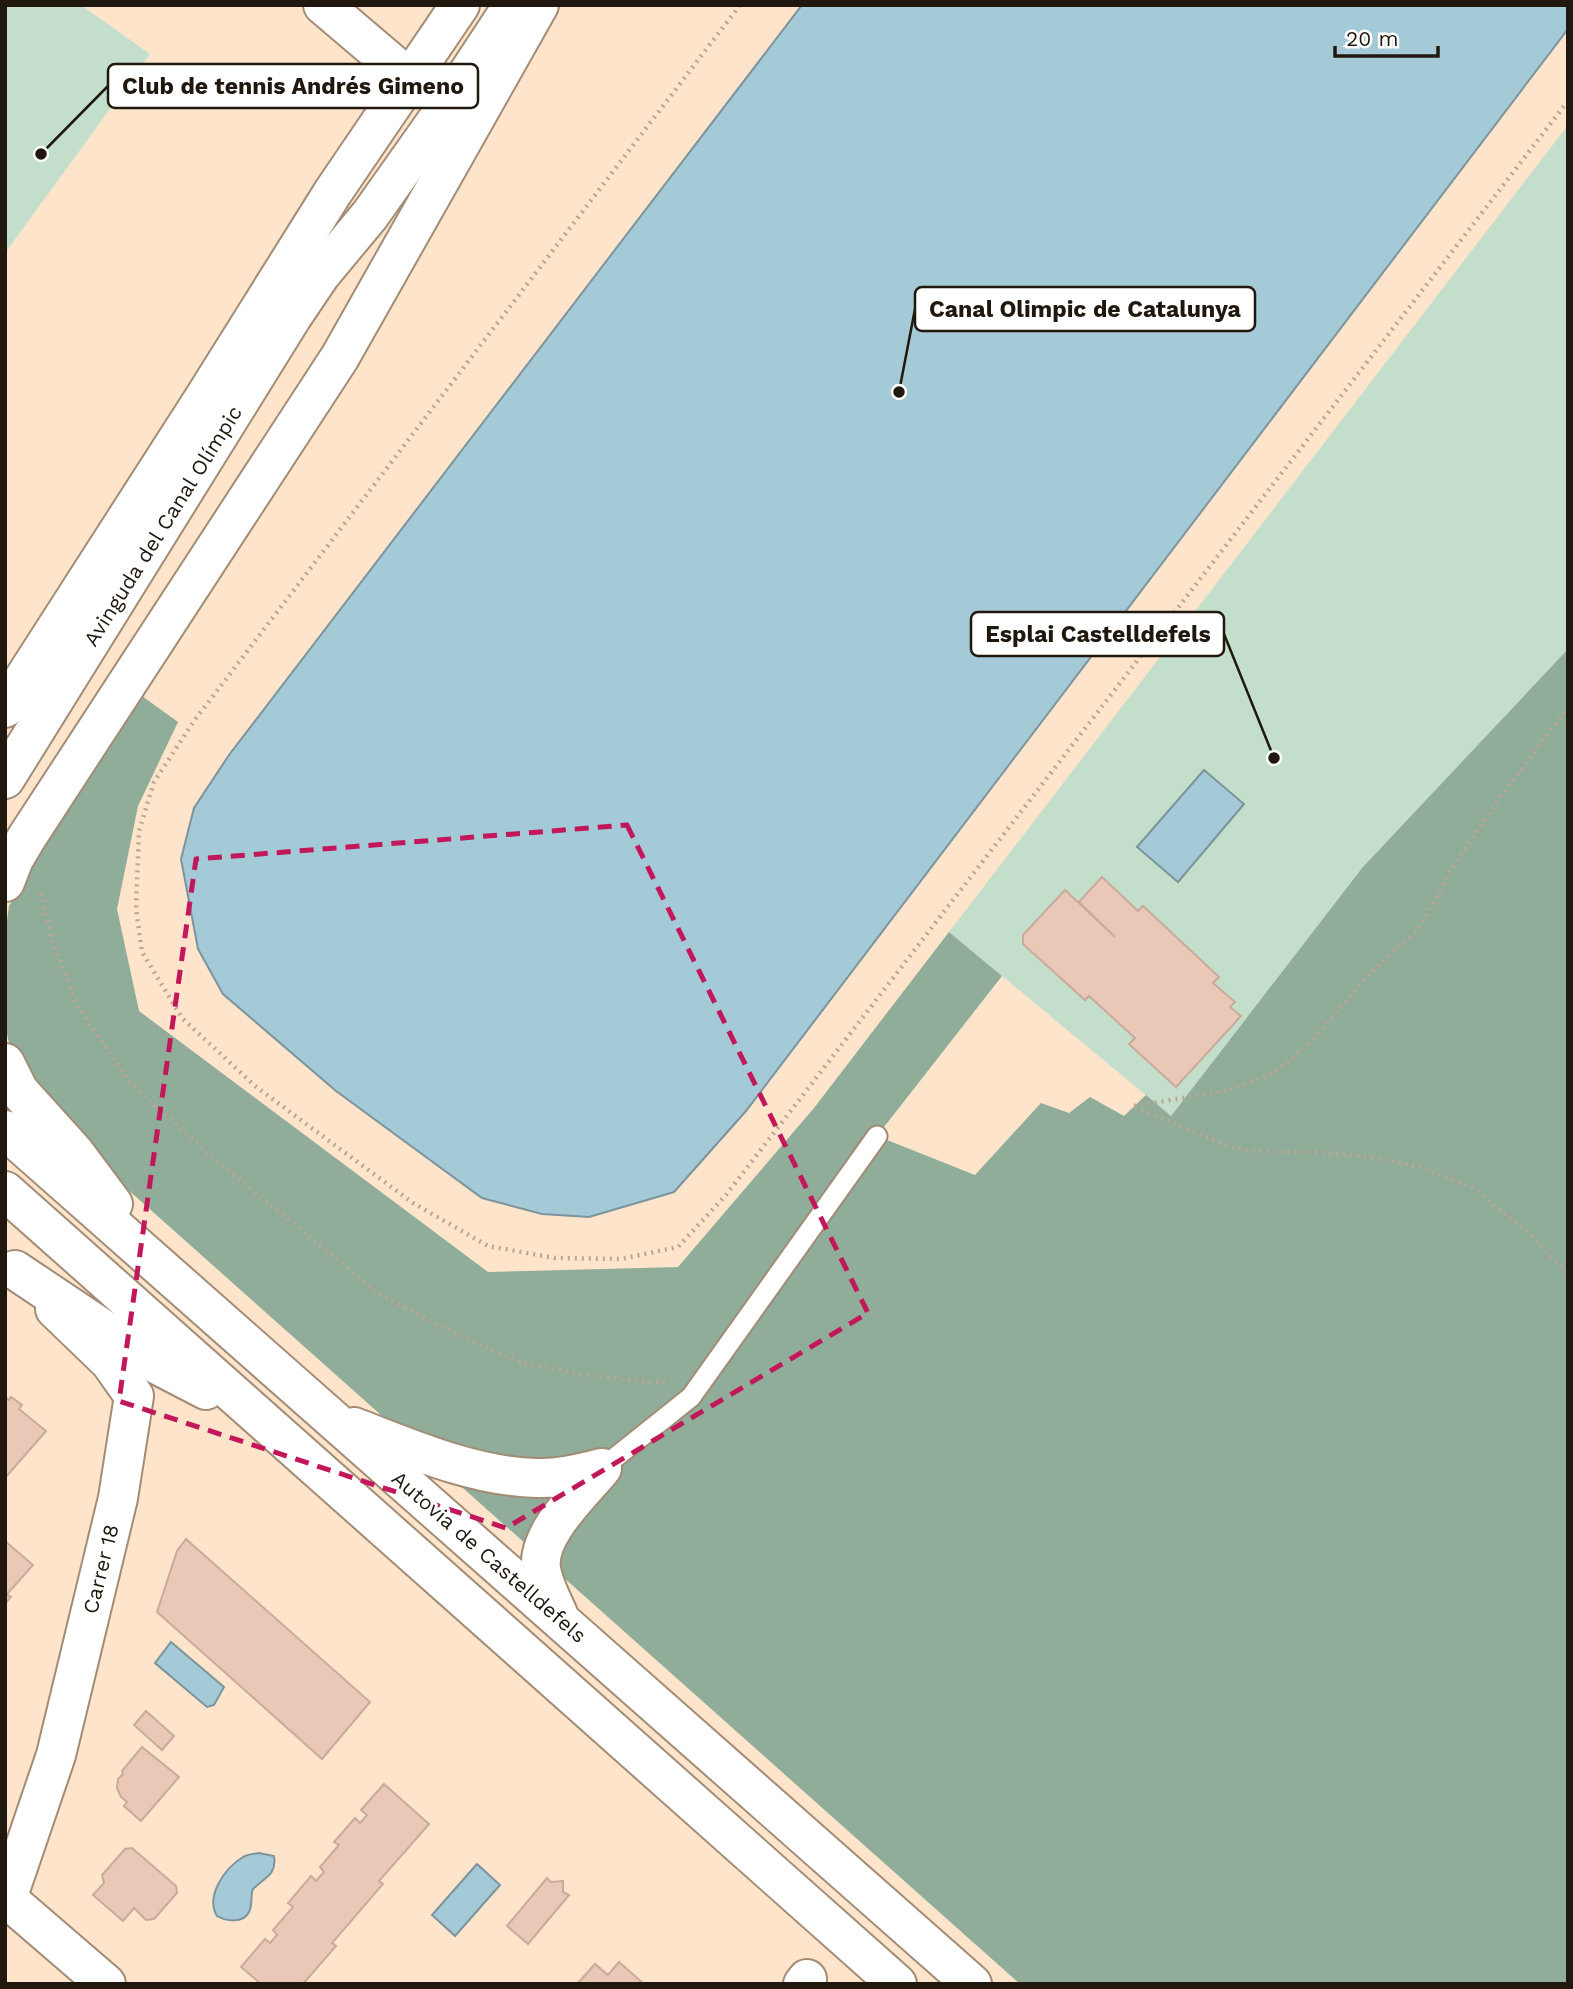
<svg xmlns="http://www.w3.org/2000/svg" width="1573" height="1989" font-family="'Work Sans',sans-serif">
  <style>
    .green { fill: #c3dfcc }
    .forest { fill: #8fad99 }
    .water { fill: #a4c9d7; stroke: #7c949b; stroke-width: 2 }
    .building { fill: #e9c8b7; stroke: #caaa9a; stroke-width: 2 }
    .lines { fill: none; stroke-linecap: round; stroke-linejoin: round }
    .lane-casing { stroke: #a38c75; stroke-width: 23 }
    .street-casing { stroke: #a38c75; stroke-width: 42 }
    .secondary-casing { stroke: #a38c75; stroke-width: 42 }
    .highway-casing { stroke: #a38c75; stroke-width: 42 }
    .path { stroke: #baa692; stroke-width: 4.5; stroke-dasharray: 2 5; stroke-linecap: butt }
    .lane { stroke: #fff; stroke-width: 19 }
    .street { stroke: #fff; stroke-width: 38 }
    .secondary { stroke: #fff; stroke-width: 38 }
    .highway { stroke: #fff; stroke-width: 38 }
    .marked { fill: none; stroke: #c2185b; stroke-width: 5; stroke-dasharray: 14 9; stroke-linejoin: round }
    .labels { text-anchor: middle; stroke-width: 6; stroke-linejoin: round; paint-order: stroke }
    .street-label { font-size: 21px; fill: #20180e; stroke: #fff }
    .leader { fill: none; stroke: #20180e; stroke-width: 2.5 }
    .callout-dot { fill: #20180e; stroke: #fff; stroke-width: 2.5 }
    .callout { fill: #fff; stroke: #20180e; stroke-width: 2.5 }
    .callout-label { font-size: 23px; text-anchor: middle; font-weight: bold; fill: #20180e }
  </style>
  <rect width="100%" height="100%" fill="#fde4cb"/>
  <path class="green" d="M5,5H81L150,54L5,253Z
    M1568,125V649L1362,868L1171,1116L949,932Z"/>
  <path class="forest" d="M1568,649V1984H1020L80,1147L15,1065L5,1027V935L9,906L135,691L178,722L138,806L117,909L139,1011L488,1272L678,1267L814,1108L949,932L1002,976L877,1136L975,1175L1041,1103L1069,1113L1090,1097L1124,1116L1146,1095L1171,1116L1362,868Z"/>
  <path class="water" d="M802,5H1568V29L746,1111L674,1192L589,1217L542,1214L482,1198L336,1091L223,994L198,949L181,859L194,808L229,755Z
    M1204,770L1244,804L1178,882L1137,847Z
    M171,1642L224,1687L214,1705L207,1707L155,1663Z
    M259,1853L274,1856C277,1875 265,1877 253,1889C250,1896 253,1905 249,1912C243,1924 226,1921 217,1916C205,1896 225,1868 243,1857C247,1854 254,1854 259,1853Z
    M477,1864L500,1885L455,1936L432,1915Z"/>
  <path class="building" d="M1102,877L1138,911L1143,906L1219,977L1213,983L1235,1002L1230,1007L1241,1016L1176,1087L1129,1044L1135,1038L1089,996L1085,1000L1023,944V935L1065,890L1115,937L1079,902Z
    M5,1397L9,1400L11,1397L22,1405L19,1409L46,1431L5,1478Z
    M186,1539L370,1702L322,1759L157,1612L177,1551Z
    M5,1541L33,1565L7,1594L11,1597L5,1604Z
    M146,1711L174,1736L162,1750L134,1725Z
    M142,1747L179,1777L141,1821L124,1806L127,1802L121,1797L117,1788L118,1779L123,1774L122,1771Z
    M384,1784L429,1824L379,1881L383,1884L332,1943L336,1946L303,1984H261L241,1967L265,1939L270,1943L277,1935L273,1930L293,1907L288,1903L311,1876L316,1881L324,1872L320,1867L339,1845L334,1842L355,1818L360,1823L367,1815L361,1810Z
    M132,1848L176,1886L177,1893L154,1919L146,1920L134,1908L123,1921L93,1895L104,1883L102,1875L125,1849Z
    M547,1878L551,1882L563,1881V1892L569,1895L528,1944L507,1926Z
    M619,1962L644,1984H577L595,1964L608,1975Z"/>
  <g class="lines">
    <defs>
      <path id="lane" d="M602,1468L691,1397L877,1136"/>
      <path id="street" d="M323,5L410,79
        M5,1897L106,1984
        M5,1905L56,1755L118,1498L134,1396L110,1362L55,1309
        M803,1984L807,1979"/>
      <path id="secondary" d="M5,779L292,317L321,274L370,215L440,116L513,5"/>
      <path id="highway" d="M5,708L204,398L333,192L460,5
        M5,882L14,859L27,837L340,357L539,5
        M5,1063L19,1091L75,1153L113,1204
        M5,1130L972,1984
        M5,1191L897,1984
        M15,1270L154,1363L206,1390
        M354,1427C411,1449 475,1477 537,1478C559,1479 581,1473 602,1468
        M558,1614C552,1600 543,1584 541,1568C537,1533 581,1494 602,1468"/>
    </defs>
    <use href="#lane" class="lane-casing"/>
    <use href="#street" class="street-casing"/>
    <use href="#secondary" class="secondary-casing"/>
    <use href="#highway" class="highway-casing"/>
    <path class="path" d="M740,5L194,721L154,782L139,831L136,909L142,952L182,1018L255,1086L413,1203L488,1246L555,1258L621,1259L678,1247L726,1195L1568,101
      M41,893L51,937L78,1007L131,1084L214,1158L376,1292L452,1332L519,1362L580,1374L644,1382H665
      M1134,1106L1225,1091L1274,1073L1311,1042L1370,974L1420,927L1455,863L1494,806L1568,707
      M1135,1107L1234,1149L1274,1152H1320L1377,1158L1422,1168L1473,1188L1531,1235L1568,1274"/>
    <use href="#lane" class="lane"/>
    <use href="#street" class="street"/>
    <use href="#secondary" class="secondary"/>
    <use href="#highway" class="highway"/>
  </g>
  <path class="marked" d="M627,825L868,1313L506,1528L119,1401L196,859Z"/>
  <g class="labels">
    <g class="street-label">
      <text transform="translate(163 526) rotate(-58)" y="7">Avinguda del Canal Olímpic</text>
      <text transform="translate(489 1557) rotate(41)" y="7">Autovia de Castelldefels</text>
      <text transform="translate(101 1569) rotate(-76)" y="7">Carrer 18</text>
    </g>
  </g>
  <path class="leader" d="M41 154L108 86M899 392L915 309M1274 758L1224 634"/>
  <g class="callout-dot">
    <circle cx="41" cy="154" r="7"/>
    <circle cx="899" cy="392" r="7"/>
    <circle cx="1274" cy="758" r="7"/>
  </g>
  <g class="callout">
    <rect x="108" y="64" width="370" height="44" rx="7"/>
    <rect x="915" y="287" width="340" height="44" rx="7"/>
    <rect x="971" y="612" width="253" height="44" rx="7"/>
  </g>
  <g class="callout-label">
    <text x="293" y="94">Club de tennis Andrés Gimeno</text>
    <text x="1085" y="317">Canal Olimpic de Catalunya</text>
    <text x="1098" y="642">Esplai Castelldefels</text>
  </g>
  <rect width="1573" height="1989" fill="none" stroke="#20180e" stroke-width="14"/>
  <path d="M1335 46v10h103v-10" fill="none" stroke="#20180e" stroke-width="3.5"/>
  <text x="1346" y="46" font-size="21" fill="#20180e" stroke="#ffffff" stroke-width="5" paint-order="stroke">20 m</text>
</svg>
